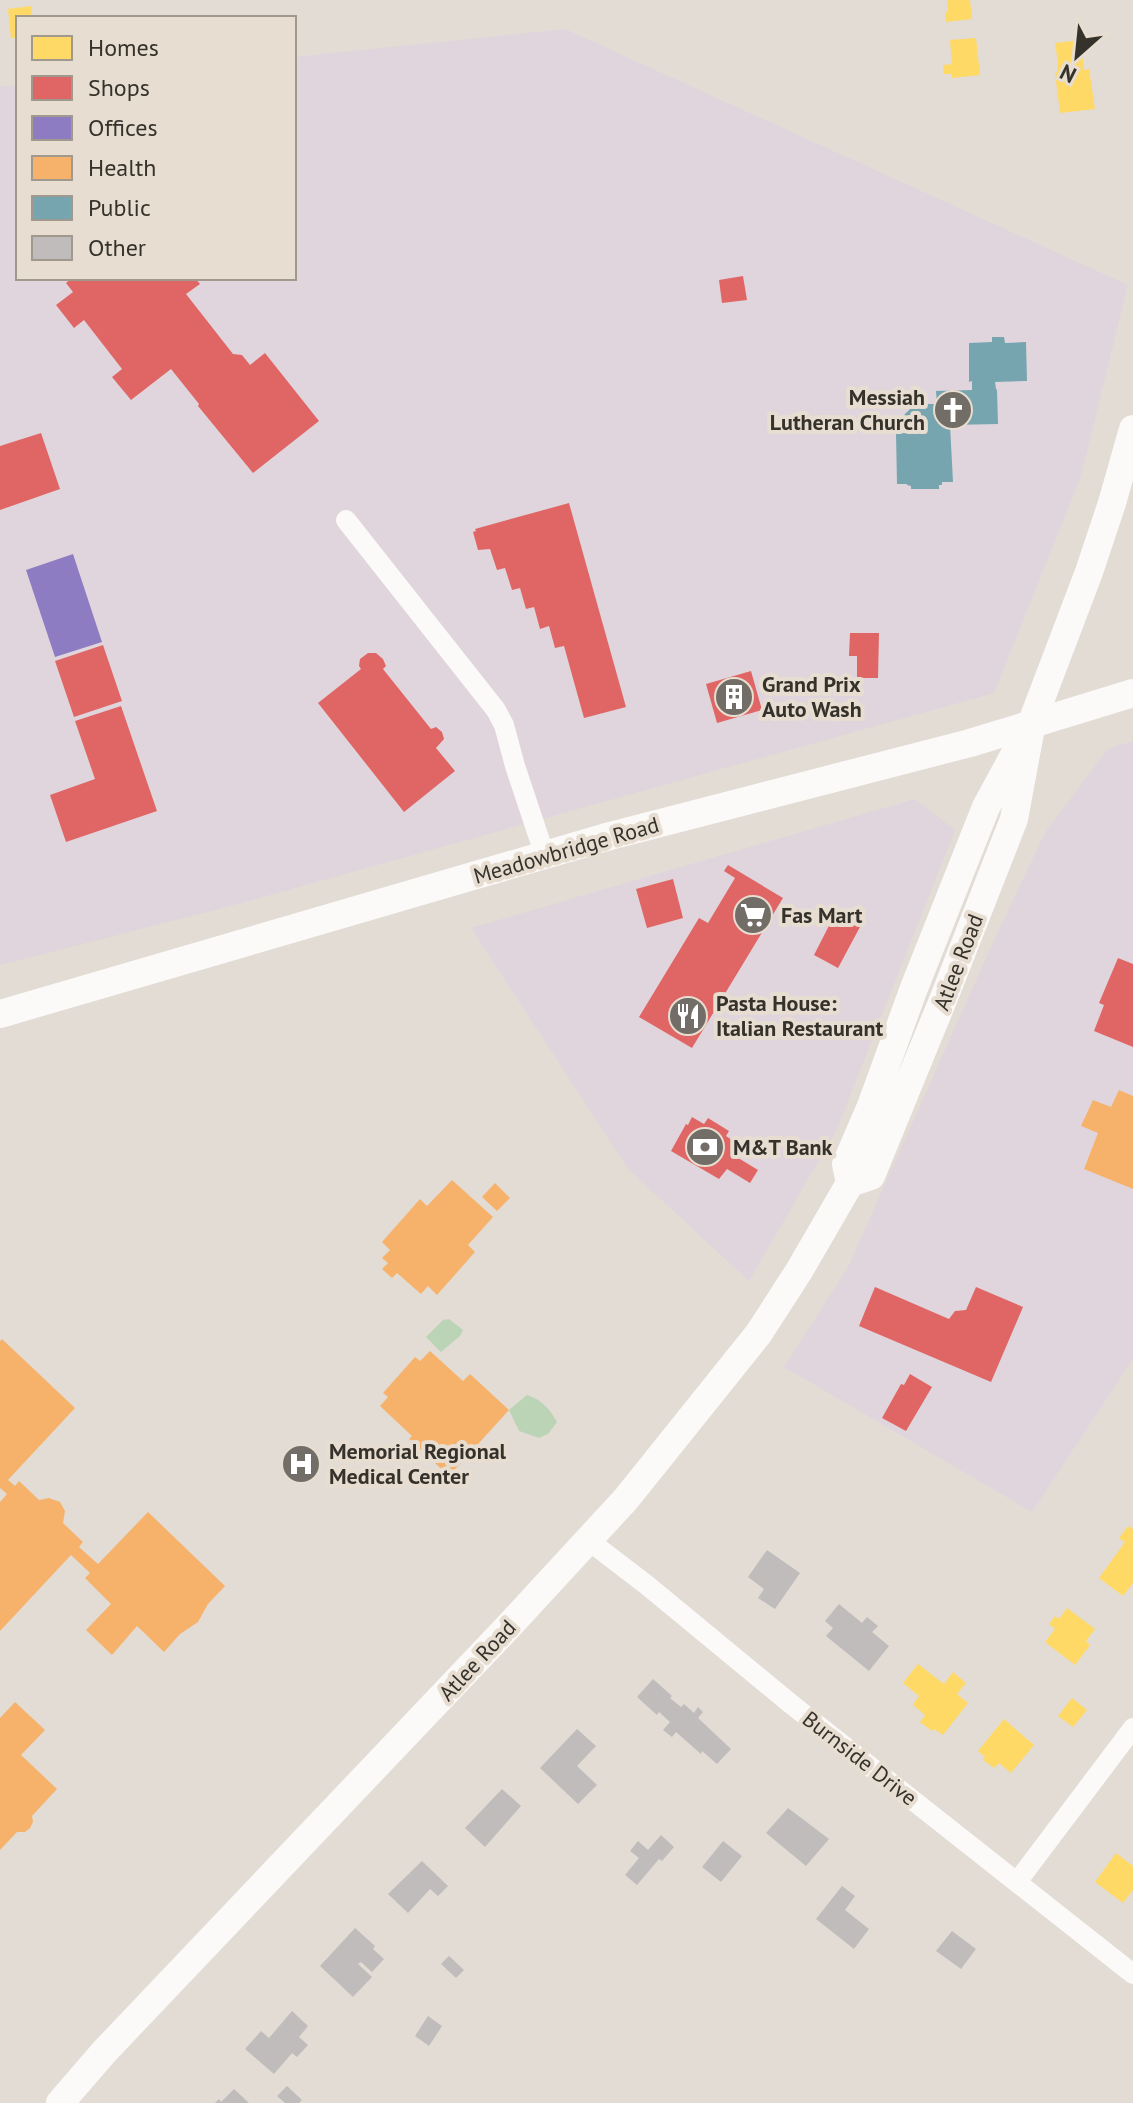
<svg xmlns="http://www.w3.org/2000/svg" width="1133" height="2103" font-family="'PT Sans',sans-serif">
  <style>
    .commercial { fill: #e0d5dc }
    .green { fill: #bcd4b6 }
    .homes { fill: #ffd966 }
    .shops { fill: #e06666 }
    .offices { fill: #8e7cc3 }
    .health { fill: #f6b26b }
    .public { fill: #76a5af }
    .building { fill: #bfbcbb }
    .lines { fill: none; stroke-linecap: round; stroke-linejoin: round }
    .street { stroke: #fbfaf9; stroke-width: 20 }
    .secondary { stroke: #fbfaf9; stroke-width: 28 }
    .labels { text-anchor: middle; stroke-width: 8; stroke-linejoin: round; paint-order: stroke }
    .poi-label { font-size: 22px; font-weight: bold; fill: #35322c; stroke: #e7ddd0; text-anchor: start }
    .street-label { font-size: 22px; fill: #35322c; stroke: #e7ddd0 }
  </style>
  <rect width="100%" height="100%" fill="#e2dcd5"/>
  <path class="commercial" d="M565,29L1128,285L1080,479L994,693L227,907L0,965V87L18,85V278H294V57Z
    M1133,741V1359L1032,1512L784,1367L848,1267L1000,927L1045,833L1108,749Z
    M915,799L955,830L836,1131L749,1281L628,1169L471,928Z"/>
  <path class="green" d="M449,1319L463,1330L460,1336L441,1352L426,1337L443,1320Z
    M527,1395C542,1400 549,1408 557,1422L548,1434L539,1438L519,1431L509,1410Z"/>
  <path class="homes" d="M947,0H970L972,19L946,22L945,12H948Z
    M31,6L32,18H18V38H11L8,9Z
    M976,38L980,75L952,78V74H944L943,65L952,64L950,40Z
    M1081,40L1084,70L1089,69L1095,109L1060,113L1055,73L1057,72L1058,63L1055,43Z
    M1128,1526L1133,1529V1583L1123,1596L1099,1578L1125,1542L1119,1538Z
    M1067,1608L1095,1629L1086,1641L1090,1645L1075,1665L1045,1642L1055,1629L1049,1624L1055,1616L1059,1619Z
    M918,1664L944,1684L953,1672L966,1683L957,1694L968,1703L943,1735L934,1729L932,1731L920,1722L925,1715L913,1705L919,1696L903,1683Z
    M1072,1698L1087,1710L1073,1727L1058,1716Z
    M1004,1719L1034,1745L1011,1773L999,1763L994,1768L983,1760L985,1757L978,1751Z
    M1116,1853L1133,1866V1890L1123,1903L1095,1882Z"/>
  <path class="shops" d="M743,276L747,300L722,303L719,280Z
    M72,278H195L200,284L186,294L233,354L242,355L250,365L265,353L319,421L253,473L198,406L199,404L171,369L131,400L112,377L122,369L84,320L74,328L56,305L73,292L66,283Z
    M41,433L60,489L0,510V446Z
    M569,503L626,707L584,718L564,646L555,648L549,626L540,629L534,607L526,609L520,588L512,590L505,568L497,570L490,549L478,550L473,532L476,531L475,529Z
    M850,633H879L878,678H857V656H849Z
    M103,645L122,701L74,717L55,661Z
    M368,653H376L383,659L386,666L383,669L431,729L436,727L442,732L444,739L436,748L455,771L404,812L318,703L361,669L359,666L360,659Z
    M751,671L762,710L717,723L706,684Z
    M121,706L157,811L66,842L50,795L95,779L75,721Z
    M728,865L783,898L692,1048L639,1017L699,918L708,923L735,878L724,871Z
    M673,879L683,918L647,928L636,889Z
    M836,912L861,925L838,968L814,955Z
    M1118,958L1133,964V1047L1094,1031L1104,1005L1099,1003Z
    M692,1117L704,1124L708,1118L729,1131L726,1136L738,1144L733,1153L736,1154L735,1156L758,1170L750,1183L727,1169L719,1179L671,1151L686,1124L688,1125Z
    M875,1287L949,1319L955,1311L966,1310L976,1287L1023,1307L991,1382L859,1326Z
    M910,1374L932,1387L906,1431L882,1418L901,1384L904,1385Z"/>
  <path class="offices" d="M73,554L102,642L55,657L26,570Z"/>
  <path class="health" d="M1119,1090L1133,1096V1189L1084,1169L1098,1133L1081,1126L1093,1100L1111,1107Z
    M452,1180L493,1217L468,1245L475,1252L437,1295L428,1286L421,1294L397,1273L392,1278L382,1269L388,1263L382,1258L390,1250L382,1242L420,1199L427,1206Z
    M495,1183L510,1198L497,1211L482,1197Z
    M2,1339L75,1408L8,1480L15,1486L19,1481L39,1500L49,1498L60,1502L65,1511L63,1523L83,1542L79,1547L98,1564L148,1512L225,1586L208,1604L198,1622L180,1634L164,1652L137,1626L112,1655L86,1630L111,1604L85,1578L90,1573L71,1555L0,1631V1502L7,1494L0,1488V1341Z
    M430,1351L463,1381L470,1374L509,1410L449,1476L409,1439L412,1436L380,1406L388,1397L383,1393L415,1357L420,1361Z
    M15,1702L45,1730L21,1755L57,1789L32,1816L33,1822L30,1828L25,1832H17L0,1850V1718Z"/>
  <path class="public" d="M992,337H1004L1005,343L1026,342L1027,381L995,382L996,389L997,390L998,424L950,425L953,482H942V485H939V489H911V486L907,485V484H897L896,433H910V421L904,415L921,398L927,404H937L936,391L972,390V381L969,382V343L992,342Z"/>
  <path class="building" d="M767,1550L800,1573L775,1609L758,1598L764,1589L748,1577Z
    M839,1604L862,1623L867,1617L878,1626L872,1632L889,1646L869,1671L826,1636L833,1628L825,1621Z
    M653,1679L672,1696L670,1698L681,1707L684,1704L694,1713L698,1707L703,1712L698,1718L731,1749L717,1764L702,1751L701,1754L676,1732L672,1737L663,1730L670,1722L659,1712L657,1715L637,1697Z
    M577,1729L596,1746L577,1766L597,1785L578,1804L540,1768Z
    M502,1789L521,1806L485,1847L465,1828Z
    M788,1808L829,1839L806,1866L766,1833Z
    M661,1835L674,1847L662,1861L659,1859L637,1885L625,1875L639,1858L630,1851L638,1841L648,1850Z
    M723,1841L742,1856L721,1882L702,1867Z
    M422,1861L448,1886L438,1896L430,1889L408,1913L388,1894Z
    M842,1886L855,1896L845,1910L869,1929L854,1949L816,1919Z
    M355,1928L375,1946L373,1949L384,1959L372,1972L361,1962L358,1964L372,1977L353,1997L320,1966Z
    M952,1931L976,1949L961,1969L936,1951Z
    M449,1956L464,1970L456,1978L441,1964Z
    M292,2011L308,2026L299,2037L308,2045L297,2057L292,2053L274,2074L245,2049L261,2031L269,2038Z
    M428,2016L442,2026L429,2046L415,2036Z
    M287,2086L302,2100L299,2103H285L277,2096Z
    M234,2089L249,2103H215L219,2099L221,2102Z"/>
  <g class="lines">
    <path class="street" d="M346,520L496,710L504,725L515,766L545,856
      M588,1540L648,1586L791,1704L1133,1974
      M1017,1882L1133,1728"/>
    <path class="secondary" d="M0,1014L610,836L970,743L1133,693
      M850,1183L846,1164L871,1106L914,988L986,807L1032,722L1089,572L1112,503L1133,429
      M60,2103L104,2052L507,1628L626,1499L759,1333L799,1271L850,1183L871,1176L943,1000L1014,819L1032,722"/>
  </g>
  <defs>
    <symbol id="church-disc" viewBox="-11 -11 22 22"><circle r="9.5" fill="#726e67" stroke="#e7ddd0"/><path d="M-1.2-6h2.4v3.5h3.3v2.4h-3.3V6h-2.4V-.1h-3.3v-2.4h3.3Z" fill="#fff"/></symbol>
    <symbol id="building-disc" viewBox="-11 -11 22 22"><circle r="9.5" fill="#726e67" stroke="#e7ddd0"/><path d="M-4-6H4V6H1V3H-1V6H-4ZM-2.5-4.3h1.7v1.8h-1.7ZM.8-4.3h1.7v1.8H.8ZM-2.5-1h1.7V.8h-1.7ZM.8-1h1.7V.8H.8Z" fill="#fff"/></symbol>
    <symbol id="supermarket-disc" viewBox="-11 -11 22 22"><circle r="9.5" fill="#726e67" stroke="#e7ddd0"/><path d="M-6-5.5h2.5l.6 2H6L4.5 2H-2.5L-4.4-4H-6ZM-1.5 3.2a1.3 1.3 0 1 0 .1 0ZM3 3.2a1.3 1.3 0 1 0 .1 0Z" fill="#fff"/></symbol>
    <symbol id="restaurant-disc" viewBox="-11 -11 22 22"><circle r="9.5" fill="#726e67" stroke="#e7ddd0"/><path d="M-5-6h1v4h1v-4h1v4h1v-4h1v5L-1.5 .5V6h-2V.5L-5-1ZM5-6V6H3V1.5H1.5Q1.5-4 5-6Z" fill="#fff"/></symbol>
    <symbol id="bank-disc" viewBox="-11 -11 22 22"><circle r="9.5" fill="#726e67" stroke="#e7ddd0"/><path d="M-6-4H6V4H-6ZM0-2.3a2.3 2.3 0 1 0 0 4.6a2.3 2.3 0 1 0 0-4.6Z" fill="#fff"/></symbol>
    <symbol id="hospital-disc" viewBox="-11 -11 22 22"><circle r="9.5" fill="#726e67" stroke="#e7ddd0"/><path d="M-5-5h3v3.5h4V-5h3V5h-3V1.5h-4V5h-3Z" fill="#fff"/></symbol>
  </defs>
  <g fill-rule="evenodd">
    <use href="#church-disc" x="931" y="388" width="44" height="44"/>
    <use href="#building-disc" x="712" y="675" width="44" height="44"/>
    <use href="#supermarket-disc" x="731" y="893" width="44" height="44"/>
    <use href="#restaurant-disc" x="666" y="994" width="44" height="44"/>
    <use href="#bank-disc" x="683" y="1125" width="44" height="44"/>
    <use href="#hospital-disc" x="279" y="1442" width="44" height="44"/>
  </g>
  <g class="labels">
    <g class="poi-label">
      <text x="925" y="405" text-anchor="end">Messiah<tspan x="925" dy="25">Lutheran Church</tspan></text>
      <text x="762" y="692">Grand Prix<tspan x="762" dy="25">Auto Wash</tspan></text>
      <text x="781" y="923">Fas Mart</text>
      <text x="716" y="1011">Pasta House:<tspan x="716" dy="25">Italian Restaurant</tspan></text>
      <text x="733" y="1155">M&amp;T Bank</text>
      <text x="329" y="1459">Memorial Regional<tspan x="329" dy="25">Medical Center</tspan></text>
    </g>
    <g class="street-label">
      <text transform="translate(566 850) rotate(-16)" y="8">Meadowbridge Road</text>
      <text transform="translate(958 962) rotate(-69)" y="8">Atlee Road</text>
      <text transform="translate(477 1660) rotate(-47)" y="8">Atlee Road</text>
      <text transform="translate(860 1758) rotate(38)" y="8">Burnside Drive</text>
    </g>
  </g>
  <rect x="16" y="16" width="280" height="264" fill="#e7ddd0" stroke="#a0998e" stroke-width="2"/>
  <rect x="32" y="36" width="40" height="24" fill="#ffd966" stroke="#a0998e" stroke-width="2"/>
  <text x="88" y="56" font-size="24" fill="#35322c">Homes</text>
  <rect x="32" y="76" width="40" height="24" fill="#e06666" stroke="#a0998e" stroke-width="2"/>
  <text x="88" y="96" font-size="24" fill="#35322c">Shops</text>
  <rect x="32" y="116" width="40" height="24" fill="#8e7cc3" stroke="#a0998e" stroke-width="2"/>
  <text x="88" y="136" font-size="24" fill="#35322c">Offices</text>
  <rect x="32" y="156" width="40" height="24" fill="#f6b26b" stroke="#a0998e" stroke-width="2"/>
  <text x="88" y="176" font-size="24" fill="#35322c">Health</text>
  <rect x="32" y="196" width="40" height="24" fill="#76a5af" stroke="#a0998e" stroke-width="2"/>
  <text x="88" y="216" font-size="24" fill="#35322c">Public</text>
  <rect x="32" y="236" width="40" height="24" fill="#bfbcbb" stroke="#a0998e" stroke-width="2"/>
  <text x="88" y="256" font-size="24" fill="#35322c">Other</text>
  <g transform="translate(1077 56) rotate(207)" stroke="#e7ddd0" stroke-width="6" paint-order="stroke">
  <path d="M0-6L14 30L0 20L-14 30Z" fill="#35322c"/>
  <text y="-12" font-size="22" font-weight="bold" text-anchor="middle" fill="#35322c">N</text>
  </g>
</svg>
